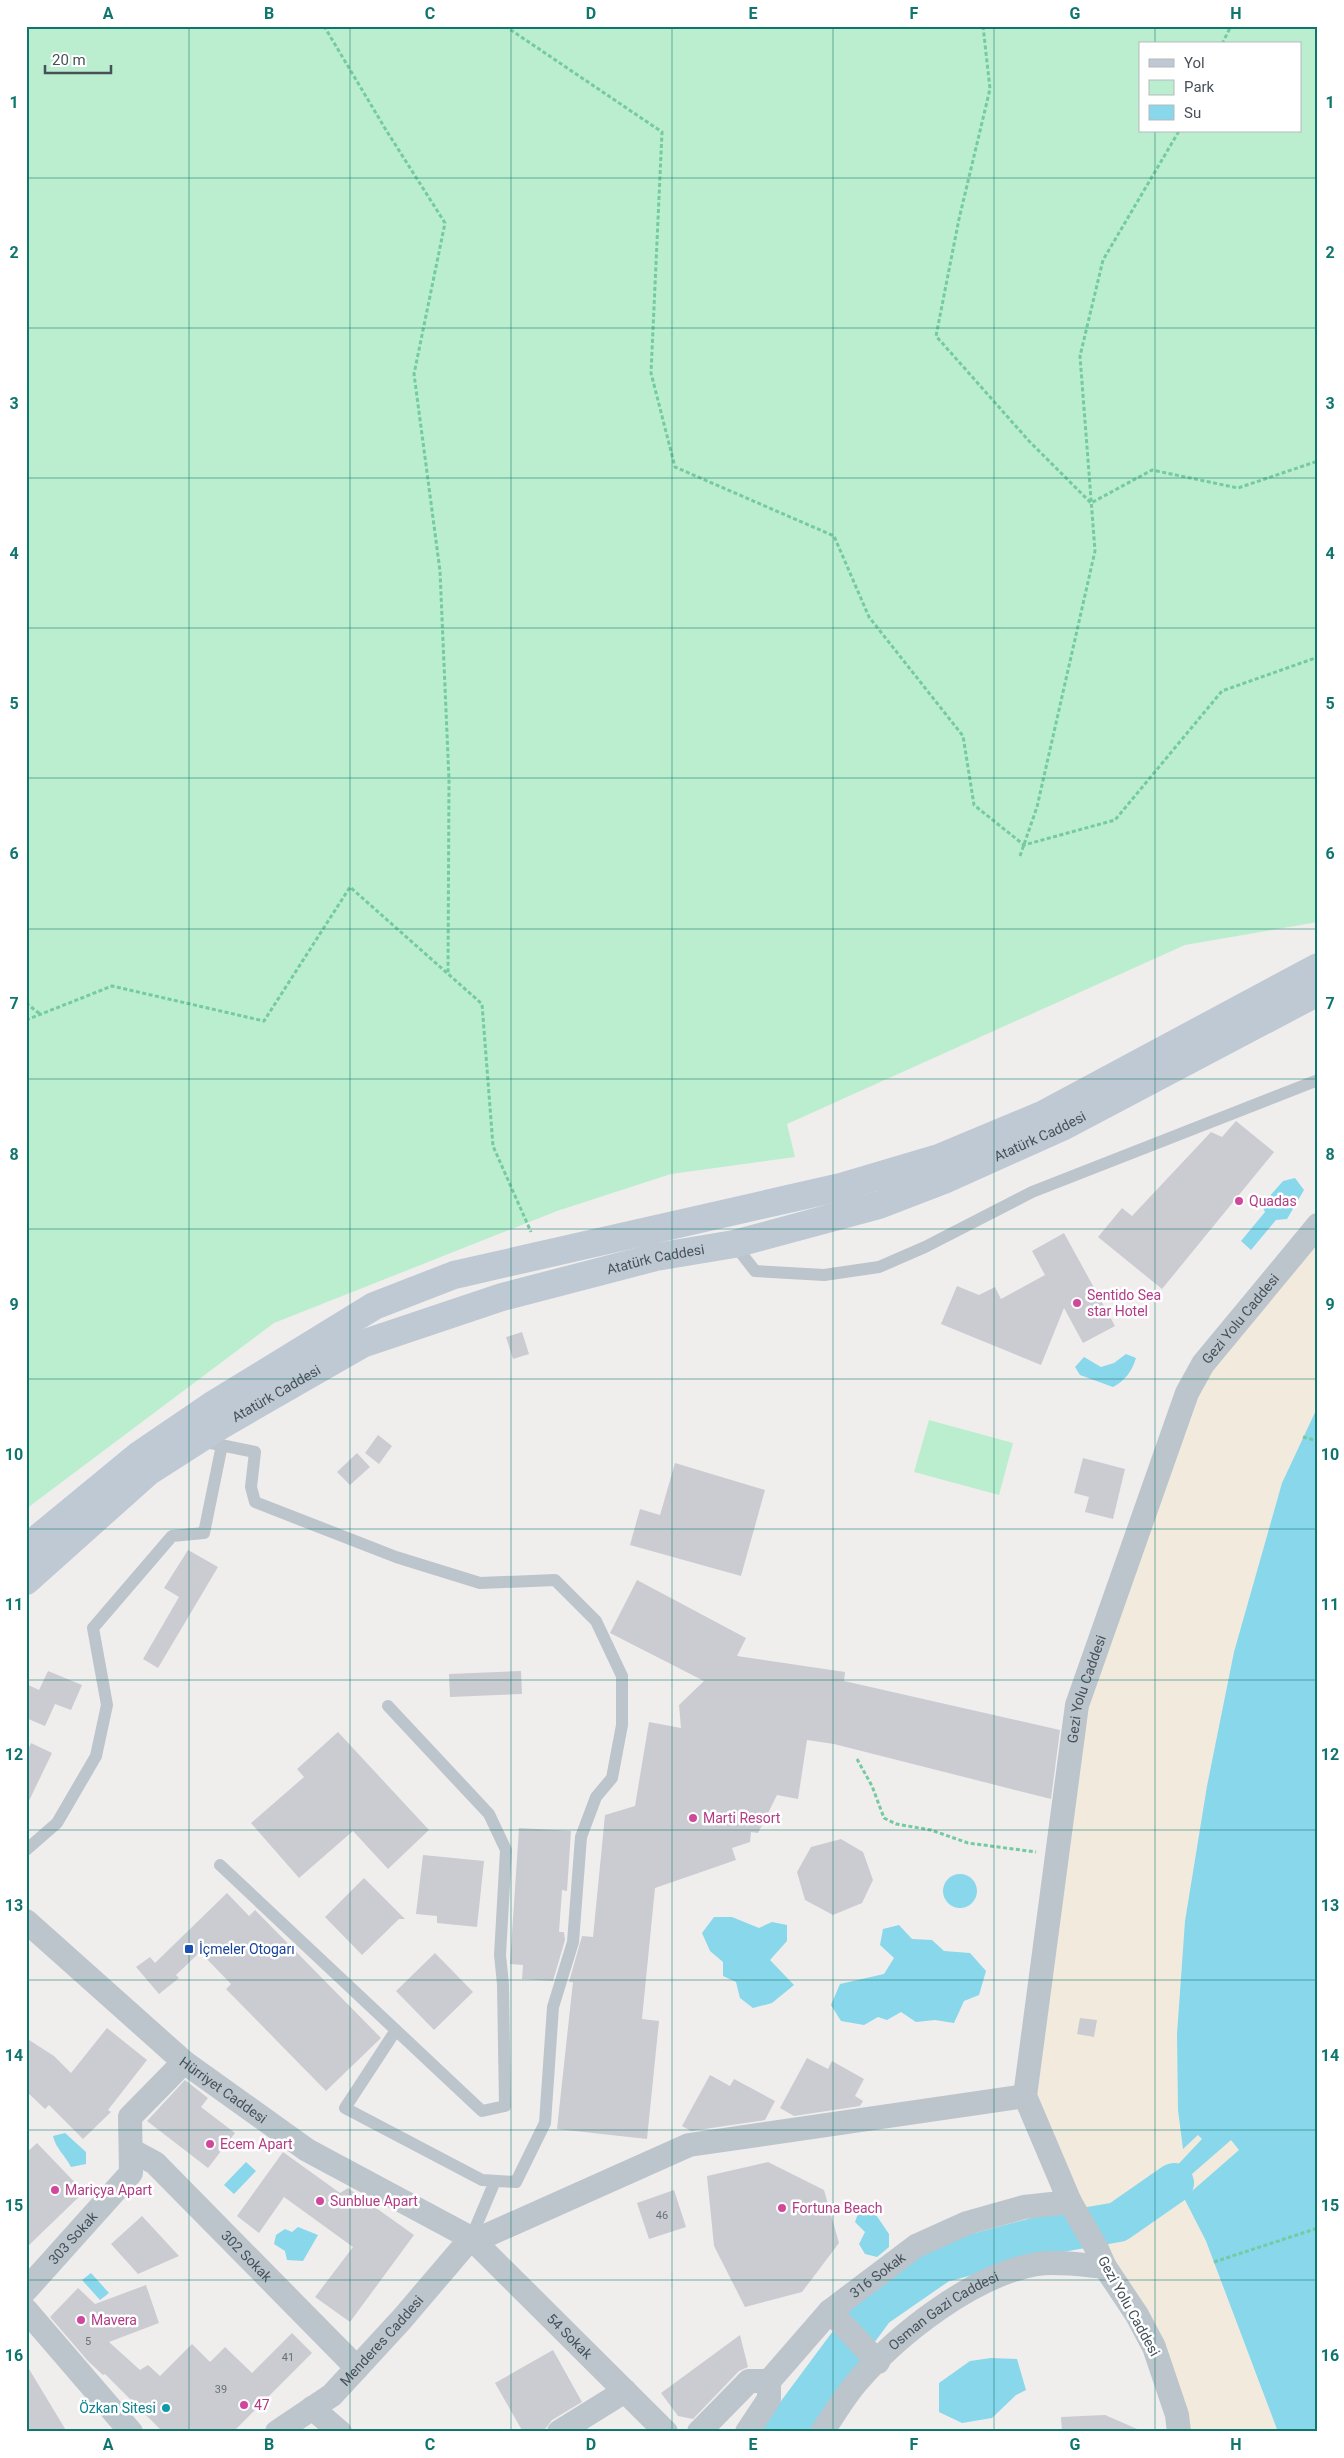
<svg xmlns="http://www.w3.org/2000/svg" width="1344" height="2458" font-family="Roboto,sans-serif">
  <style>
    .green { fill: #bbeece; fill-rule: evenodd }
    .sand { fill: #f2ebdd }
    .water { fill: #88d7eb }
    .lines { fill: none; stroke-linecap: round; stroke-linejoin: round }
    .river { stroke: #88d7eb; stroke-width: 40 }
    .building { fill: #caccd2 }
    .path { stroke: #74cba0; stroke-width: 3; stroke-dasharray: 4 2.5; stroke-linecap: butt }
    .lane { stroke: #bcc5cc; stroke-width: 12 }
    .street { stroke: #bcc5cc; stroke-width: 24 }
    .secondary { stroke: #bec9d4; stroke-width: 28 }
    .grid { fill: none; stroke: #0f766e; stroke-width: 1; stroke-opacity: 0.55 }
    .hotel-dot { fill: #d1479c; stroke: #fff; stroke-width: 2 }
    .transit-dot { fill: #1a4fb4; stroke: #fff; stroke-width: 2 }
    .culture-dot { fill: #0f9aa8; stroke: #fff; stroke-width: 2 }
    .labels { text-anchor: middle; stroke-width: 5; stroke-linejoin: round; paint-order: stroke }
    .number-label { font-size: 11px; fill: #677078 }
    .street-label { font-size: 14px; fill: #46515a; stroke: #fff }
    .hotel-label { font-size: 14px; fill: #b23c85; stroke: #fff; text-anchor: start }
    .transit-label { font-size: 14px; fill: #164399; stroke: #fff; text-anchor: start }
    .culture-label { font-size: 14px; fill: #0d838f; stroke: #fff; text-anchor: end }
    .neatline { fill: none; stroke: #0f766e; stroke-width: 2 }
    .grid-label { font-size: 16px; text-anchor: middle; font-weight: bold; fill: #0f766e }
  </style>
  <rect width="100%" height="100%" fill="#f0eded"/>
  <path class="green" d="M26,26H1318V922L1185,945L787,1124L795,1157L671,1174L557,1211L274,1323L26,1509ZM1140,44H1300V131H1140Z
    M929,1420L1013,1443L999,1495L914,1472Z"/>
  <path class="sand" d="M1318,1225V1406L1282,1483L1234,1652L1207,1786L1185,1921L1177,2034L1178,2110L1184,2148L1198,2135L1203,2139L1170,2173L1177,2188L1231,2139L1239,2150L1185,2198L1206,2241L1278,2432H1179L1177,2415L1025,2096L1077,1705L1187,1393Z"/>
  <path class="water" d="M1295,1178L1304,1190L1287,1219L1276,1220L1251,1250L1241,1241L1265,1212L1262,1205L1283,1181Z
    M1126,1354L1136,1358C1132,1371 1125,1381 1113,1387L1080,1375L1075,1367L1084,1357L1101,1367L1114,1363Z
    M1318,1406V2432H1278L1206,2241L1184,2198L1239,2150L1231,2140L1176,2188L1170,2173L1202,2139L1198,2135L1183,2149L1178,2110L1177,2034L1185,1921L1207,1786L1234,1652L1282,1483Z
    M943 1891a17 17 0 1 1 34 0a17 17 0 1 1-34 0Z
    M714,1917H732L759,1928L772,1922L787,1925V1941L770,1960L794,1985L772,2003L753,2008L740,1998L736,1982L723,1976V1962L710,1951L702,1933Z
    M899,1925L912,1939L932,1940L944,1951L970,1953L986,1971L979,1995L964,2001L954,2023L935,2020L916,2022L901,2012L887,2020L878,2017L864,2025L841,2021L831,2005L840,1984L884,1974L894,1958L880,1945L883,1929Z
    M65,2133L86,2152V2164L71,2167C65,2155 56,2149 53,2136Z
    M246,2162L256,2171L234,2194L224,2185Z
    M860,2208L874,2212L889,2234V2247L877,2257L865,2254L859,2244L865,2232L855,2222Z
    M298,2227L318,2235L303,2261L287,2260L285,2251L274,2244L276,2235L285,2229L292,2232Z
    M91,2273L109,2293L100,2300L82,2280Z
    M991,2358L1017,2359L1026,2390L1016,2395L992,2418L962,2423L939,2412V2383L970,2361Z"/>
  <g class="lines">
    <path class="river" d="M783,2432L875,2308L940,2263L1049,2234L1118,2222L1174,2183"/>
  </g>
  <path class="building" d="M1236,1121L1274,1152L1162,1289L1098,1237L1122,1208L1132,1216L1211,1132L1222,1137Z
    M1064,1233L1115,1326L1083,1343L1064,1308L1041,1365L941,1324L957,1286L979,1295L995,1287L1001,1299L1045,1275L1032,1251Z
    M522,1332L529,1354L513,1359L506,1337Z
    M378,1435L392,1446L379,1464L365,1453Z
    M357,1453L370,1467L350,1485L337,1472Z
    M1083,1458L1125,1469L1113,1519L1085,1512L1089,1497L1074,1493Z
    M675,1463L765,1490L741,1576L630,1545L640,1509L660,1515Z
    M188,1550L218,1567L158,1668L143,1659L179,1597L164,1588Z
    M637,1580L746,1638L737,1656L845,1672L844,1681L1060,1730L1051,1799L834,1744L807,1740L798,1799L777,1795L758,1833L751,1832L750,1842L732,1848L736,1860L655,1888L642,2019L659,2021L647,2139L557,2129L573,1982H569L582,1936L593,1937L605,1815L635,1806L649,1722L681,1728L679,1705L704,1681L610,1633Z
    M48,1671L82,1685L71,1710L55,1704L45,1726L26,1718V1684L39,1690Z
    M521,1671L522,1694L450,1697L449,1674Z
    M338,1732L429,1830L388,1869L353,1831L299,1878L251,1823L304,1777L297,1769Z
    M31,1743L52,1753L26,1807V1754Z
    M519,1828L571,1831L567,1891L562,1890L559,1932H564L565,1940L553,1981L522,1979L523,1965L510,1964Z
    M841,1839L863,1852L873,1880L862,1903L833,1915L805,1900L797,1872L811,1847Z
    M423,1855L484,1861L477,1927L437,1923V1916L416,1914Z
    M364,1878L405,1919H399L362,1955L325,1917Z
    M227,1893L249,1916L255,1910L381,2038L326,2091L226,1989L231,1984L200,1952L176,1975L179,1978L159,1994L136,1967L150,1957L155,1963Z
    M435,1953L473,1992L434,2030L396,1991Z
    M1080,2018L1097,2020L1094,2037L1077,2034Z
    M107,2028L147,2060L108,2110L111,2112L83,2139L49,2105L45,2109L26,2091V2038L54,2056L71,2073Z
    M807,2058L828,2069L832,2061L864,2079L855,2096L863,2101L860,2106L794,2116L780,2108Z
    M710,2075L730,2086L734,2079L775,2101L765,2120L691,2131L682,2126Z
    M185,2080L208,2098L201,2107L235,2133L208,2168L147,2121Z
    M37,2143L84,2192L26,2248V2153Z
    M283,2152L340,2193L348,2188L414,2235L350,2322L315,2297L353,2247L284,2197L259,2233L237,2216Z
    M768,2162L824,2190L839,2243L802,2292L745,2307L714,2246L707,2176Z
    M674,2190L686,2227L649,2239L637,2203Z
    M142,2216L179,2256L138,2274L111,2244Z
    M146,2285L159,2323L109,2342L140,2370L148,2365L160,2376L192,2344L210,2362L225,2347L252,2373L292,2333L312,2353L233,2432H163L105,2374L103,2375L88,2361L50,2317L78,2288L95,2304Z
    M740,2335L748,2367L739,2371L693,2419L678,2416L661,2393Z
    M553,2350L582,2402L552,2420L546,2428L540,2432H523L495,2383Z
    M26,2364L67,2432H26Z
    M1105,2415L1144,2432H1062L1061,2417Z"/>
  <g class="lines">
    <path class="path" d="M324,26L386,130L445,223L414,374L440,571L449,780L448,974
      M505,26L662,132L651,373L675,467L834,536L869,617L963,736L974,805L1024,845L1115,820L1222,691L1318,657
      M983,26L990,89L959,219L936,336L1029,441L1091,503L1152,470L1238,488L1318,461
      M1222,44L1231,26
      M1020,856L1037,807L1095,551L1080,356L1103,260L1179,131
      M26,1003L40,1014
      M26,1020L112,986L264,1021L350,887L482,1004L493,1146L531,1232
      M1303,1437L1318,1441
      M857,1759L872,1786L884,1818L896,1824L931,1830L968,1843L1036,1852
      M1214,2262L1318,2228"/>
    <path class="lane" d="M734,1244L755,1271L824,1275L879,1267L925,1247L1032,1192L1318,1080
      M201,1441L255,1452L251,1487L255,1502L396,1557L480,1583L555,1580L596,1621L622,1676V1725L612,1778L596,1797L581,1837L573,1942L553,2007L545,2123L516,2182L482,2180L345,2108L396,2030
      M26,1850L57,1823L96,1756L107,1705L93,1628L172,1536L204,1533L222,1445
      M220,1865L482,2111L505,2106L503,1984L500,1955L506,1850L489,1814L388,1706
      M471,2238L495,2181"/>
    <g class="street">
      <path id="s1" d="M26,1921L184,2062L307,2150L471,2238"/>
      <path id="s2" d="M131,2150L155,2163L357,2368"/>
      <path d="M474,2241L689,2145L1025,2096"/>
      <path id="s3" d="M474,2241L666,2432"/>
      <path id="s4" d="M26,2290L131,2173L130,2117L184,2062"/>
      <path d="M26,2310L131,2432"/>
      <path d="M830,2311L878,2362"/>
      <path d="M312,2408L340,2432"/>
      <path id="s5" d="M277,2432L332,2395L402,2319L471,2238L474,2241"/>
      <path d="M559,2432L625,2391"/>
      <path d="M699,2432L749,2381H769"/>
      <path id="s6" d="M747,2432L769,2399V2381L830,2311L916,2246L967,2223L1024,2207L1070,2202"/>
      <path id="s7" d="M822,2432C834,2415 844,2397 857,2382C898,2334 973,2275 1037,2264C1059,2261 1083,2265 1105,2267"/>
      <path id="s8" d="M1179,2432L1177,2415L1154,2347L1137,2315L1105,2267L1097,2249L1070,2202L1025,2096L1077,1705L1187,1393L1203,1364L1318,1225"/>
    </g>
    <g class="secondary">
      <path d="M26,1551L37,1539L139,1455L211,1406L374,1306L454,1275L841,1187L939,1158L1042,1115L1318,967"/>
      <path id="s9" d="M26,1581L148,1472L223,1424L362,1344L502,1297L656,1257L734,1244L879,1205L944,1180L1062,1127L1318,992"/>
    </g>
  </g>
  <path class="grid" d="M189,26V2432M350,26V2432M511,26V2432M672,26V2432M833,26V2432M994,26V2432M1155,26V44M1155,131V2432M26,178H1318M26,328H1318M26,478H1318M26,628H1318M26,778H1318M26,929H1318M26,1079H1318M26,1229H1318M26,1379H1318M26,1529H1318M26,1680H1318M26,1830H1318M26,1980H1318M26,2130H1318M26,2280H1318"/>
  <g class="hotel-dot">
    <circle cx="1239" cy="1201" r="5"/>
    <circle cx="1077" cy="1303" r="5"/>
    <circle cx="693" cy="1818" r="5"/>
    <circle cx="210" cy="2144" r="5"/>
    <circle cx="55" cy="2190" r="5"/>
    <circle cx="320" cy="2201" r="5"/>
    <circle cx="782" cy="2208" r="5"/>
    <circle cx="81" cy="2320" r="5"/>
    <circle cx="244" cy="2405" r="5"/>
  </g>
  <rect class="transit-dot" x="184" y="1944" width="10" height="10" rx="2.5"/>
  <circle class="culture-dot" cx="166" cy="2408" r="5"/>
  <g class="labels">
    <g class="number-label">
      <text x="662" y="2219">46</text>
      <text x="88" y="2345">5</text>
      <text x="288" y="2361">41</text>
      <text x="221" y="2393">39</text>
    </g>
    <g class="street-label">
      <text dy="5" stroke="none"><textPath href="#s9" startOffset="1124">Atatürk Caddesi</textPath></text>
      <text dy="5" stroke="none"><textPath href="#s9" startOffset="719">Atatürk Caddesi</textPath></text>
      <text dy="5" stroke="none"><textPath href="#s8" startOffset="1189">Gezi Yolu Caddesi</textPath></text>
      <text dy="5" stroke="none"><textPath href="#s9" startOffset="314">Atatürk Caddesi</textPath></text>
      <text dy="5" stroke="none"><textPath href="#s8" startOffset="784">Gezi Yolu Caddesi</textPath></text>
      <text dy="5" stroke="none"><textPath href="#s1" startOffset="260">Hürriyet Caddesi</textPath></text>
      <text dy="5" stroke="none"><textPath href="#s4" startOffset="70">303 Sokak</textPath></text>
      <text dy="5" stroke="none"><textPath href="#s2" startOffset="158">302 Sokak</textPath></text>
      <text dy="5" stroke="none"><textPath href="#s6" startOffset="210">316 Sokak</textPath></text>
      <text transform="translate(1129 2306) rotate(61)" y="5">Gezi Yolu Caddesi</text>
      <text dy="5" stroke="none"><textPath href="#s7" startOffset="174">Osman Gazi Caddesi</textPath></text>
      <text dy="5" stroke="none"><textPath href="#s3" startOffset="135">54 Sokak</textPath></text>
      <text dy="5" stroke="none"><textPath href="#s5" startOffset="140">Menderes Caddesi</textPath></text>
    </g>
    <g class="hotel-label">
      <text x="1249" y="1206">Quadas</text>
      <text x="1087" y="1300">Sentido Sea<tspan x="1087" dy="16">star Hotel</tspan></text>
      <text x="703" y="1823">Marti Resort</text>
      <text x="220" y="2149">Ecem Apart</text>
      <text x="65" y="2195">Mariçya Apart</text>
      <text x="330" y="2206">Sunblue Apart</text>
      <text x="792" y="2213">Fortuna Beach</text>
      <text x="91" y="2325">Mavera</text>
      <text x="254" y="2410">47</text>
    </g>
    <g class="transit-label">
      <text x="199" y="1954">İçmeler Otogarı</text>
    </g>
    <g class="culture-label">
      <text x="156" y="2413">Özkan Sitesi</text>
    </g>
  </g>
  <rect width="1344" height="2458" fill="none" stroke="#ffffff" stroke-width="55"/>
  <rect x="1139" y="42" width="162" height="90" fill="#ffffff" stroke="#b5b9bd"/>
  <rect x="1149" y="59" width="25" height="8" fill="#bec9d4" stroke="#b5b9bd"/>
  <text x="1184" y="68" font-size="15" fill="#46515a">Yol</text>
  <rect x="1149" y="80" width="25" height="15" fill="#bbeece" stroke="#b5b9bd"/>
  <text x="1184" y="92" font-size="15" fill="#46515a">Park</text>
  <rect x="1149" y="105" width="25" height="15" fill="#88d7eb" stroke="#b5b9bd"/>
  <text x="1184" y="118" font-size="15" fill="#46515a">Su</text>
  <path d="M45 65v8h66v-8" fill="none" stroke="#46515a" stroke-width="2.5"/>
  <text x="52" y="65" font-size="15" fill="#46515a" stroke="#ffffff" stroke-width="4" paint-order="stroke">20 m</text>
  <rect x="28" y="28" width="1288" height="2402" class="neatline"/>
  <g class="grid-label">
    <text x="108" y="19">A</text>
    <text x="269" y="19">B</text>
    <text x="430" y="19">C</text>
    <text x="591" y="19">D</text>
    <text x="753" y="19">E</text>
    <text x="914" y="19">F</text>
    <text x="1075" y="19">G</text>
    <text x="1236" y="19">H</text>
    <text x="14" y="108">1</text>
    <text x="1330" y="108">1</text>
    <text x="14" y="258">2</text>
    <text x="1330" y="258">2</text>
    <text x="14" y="409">3</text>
    <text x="1330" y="409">3</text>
    <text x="14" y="559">4</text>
    <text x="1330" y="559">4</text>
    <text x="14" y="709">5</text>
    <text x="1330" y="709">5</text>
    <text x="14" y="859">6</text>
    <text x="1330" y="859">6</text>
    <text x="14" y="1009">7</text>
    <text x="1330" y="1009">7</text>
    <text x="14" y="1160">8</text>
    <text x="1330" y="1160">8</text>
    <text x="14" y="1310">9</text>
    <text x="1330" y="1310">9</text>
    <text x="14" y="1460">10</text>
    <text x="1330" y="1460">10</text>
    <text x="14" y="1610">11</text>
    <text x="1330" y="1610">11</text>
    <text x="14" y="1760">12</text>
    <text x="1330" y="1760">12</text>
    <text x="14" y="1911">13</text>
    <text x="1330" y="1911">13</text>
    <text x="14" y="2061">14</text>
    <text x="1330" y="2061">14</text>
    <text x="14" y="2211">15</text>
    <text x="1330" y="2211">15</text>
    <text x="14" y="2361">16</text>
    <text x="1330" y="2361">16</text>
    <text x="108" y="2450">A</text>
    <text x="269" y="2450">B</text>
    <text x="430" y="2450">C</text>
    <text x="591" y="2450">D</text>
    <text x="753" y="2450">E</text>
    <text x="914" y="2450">F</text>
    <text x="1075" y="2450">G</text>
    <text x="1236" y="2450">H</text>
  </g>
</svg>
